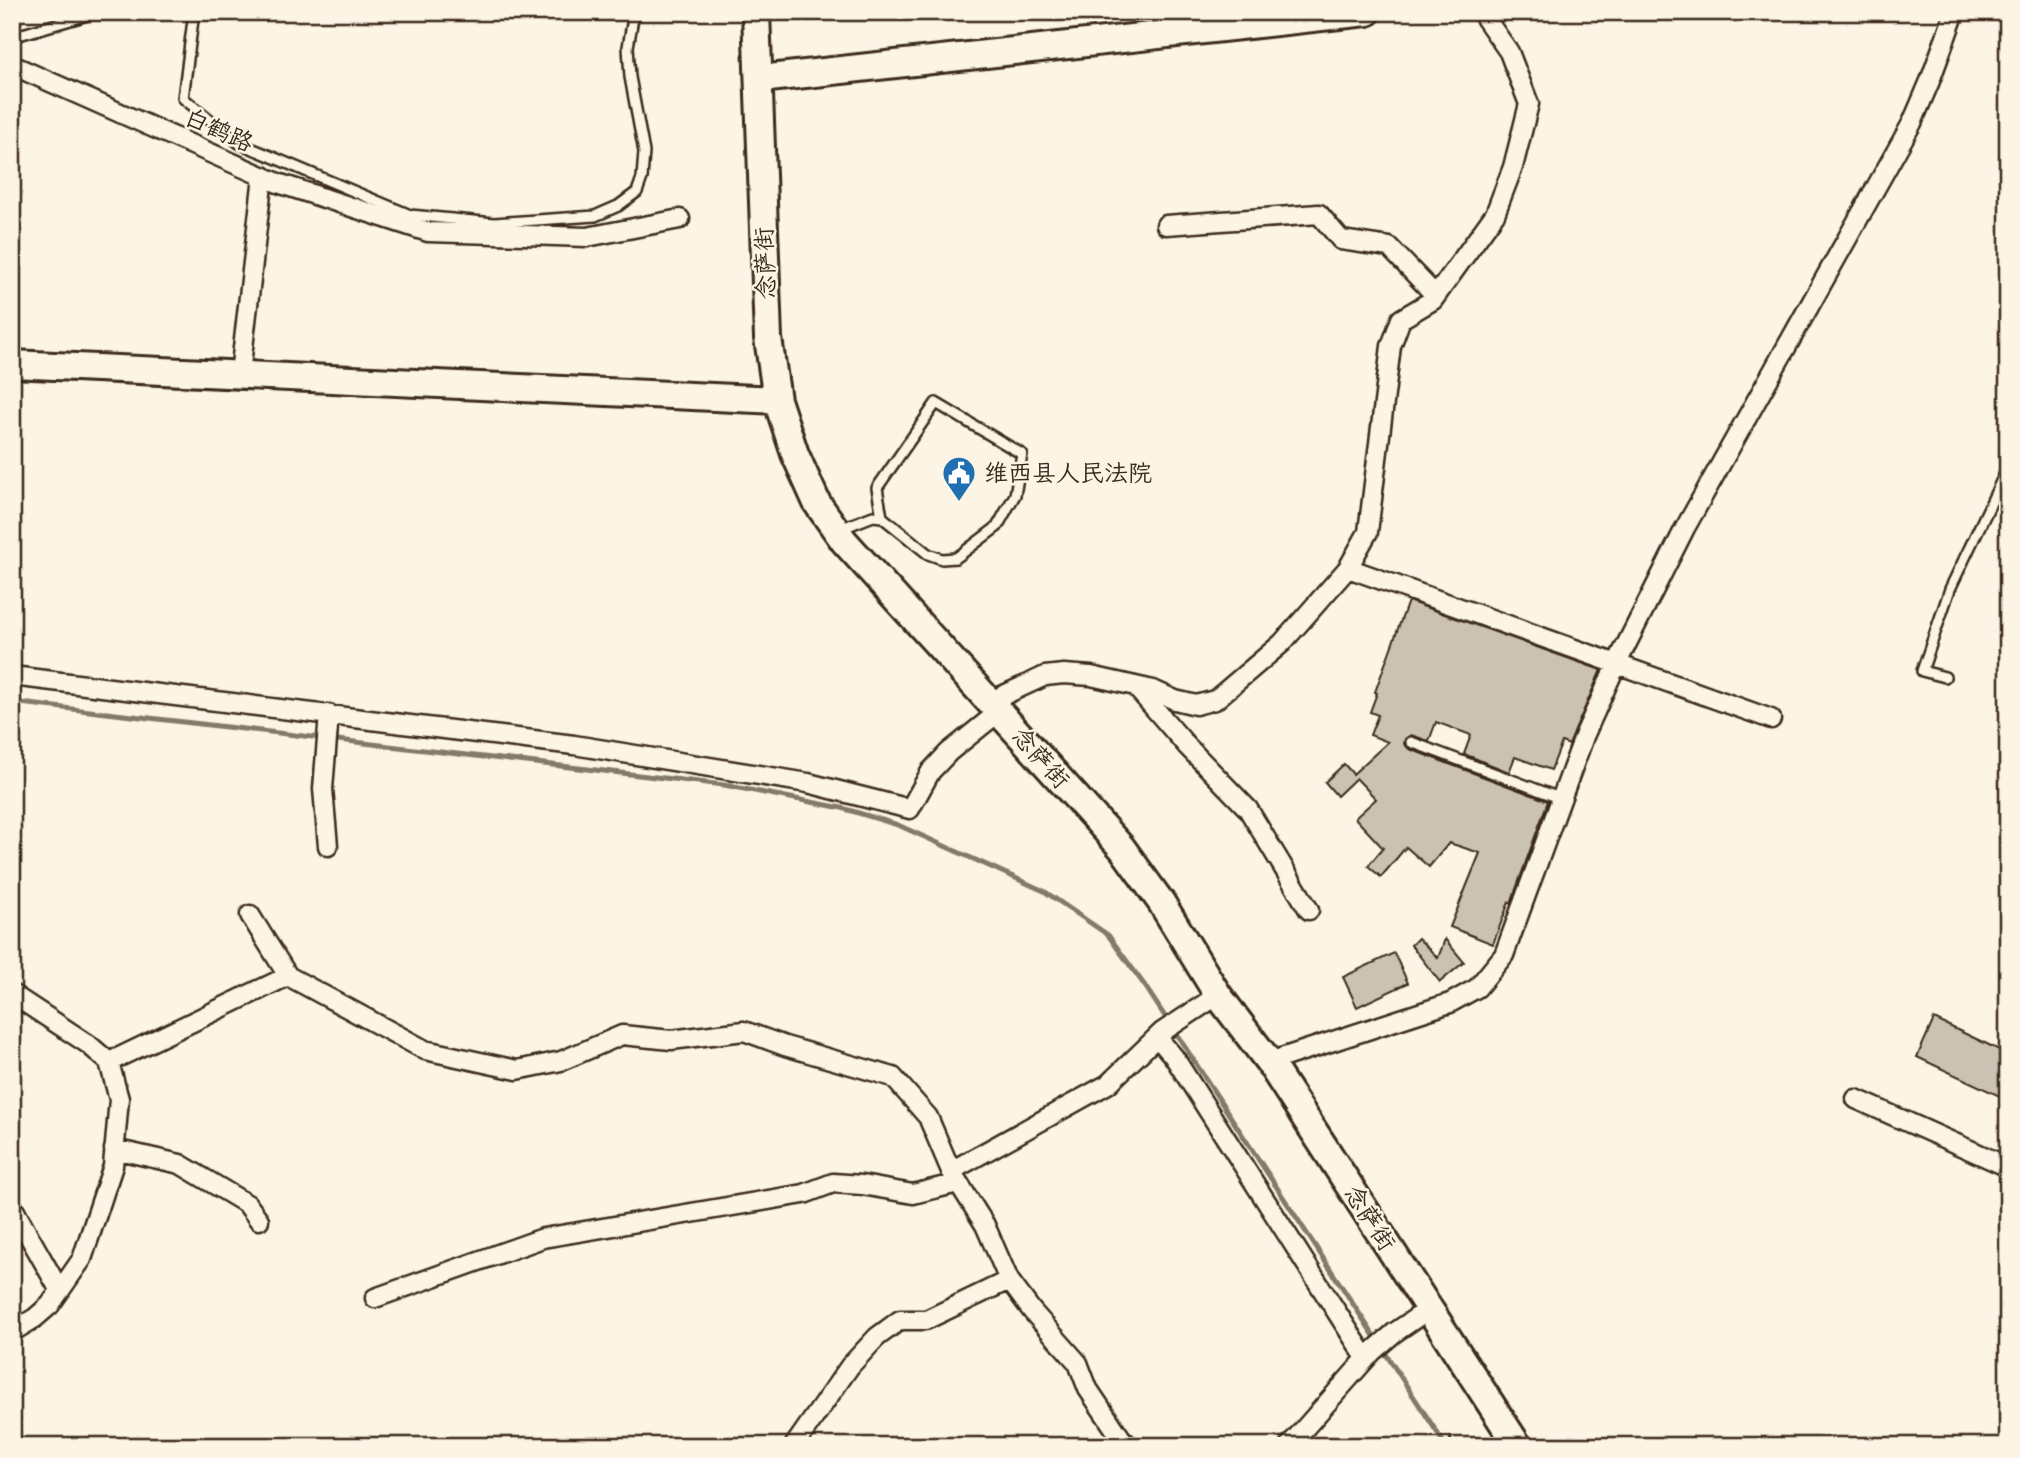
<svg xmlns="http://www.w3.org/2000/svg" width="2020" height="1458" font-family="'Shantell Sans','LXGW WenKai TC',sans-serif">
  <style>
    .lines { fill: none; stroke-linecap: round; stroke-linejoin: round }
    .stream { stroke: #85796b; stroke-width: 5 }
    .building { fill: #ccc2b3; stroke: #3b2a1e; stroke-width: 2 }
    .lane-casing { stroke: #3b2a1e; stroke-width: 14 }
    .street-casing { stroke: #3b2a1e; stroke-width: 23 }
    .secondary-casing { stroke: #3b2a1e; stroke-width: 32 }
    .path { stroke: #3b2a1e; stroke-width: 3.5; stroke-dasharray: 7 5; stroke-linecap: butt }
    .lane { stroke: #fcf5e5; stroke-width: 9 }
    .street { stroke: #fcf5e5; stroke-width: 18 }
    .secondary { stroke: #fcf5e5; stroke-width: 26 }
    .labels { text-anchor: middle; stroke-width: 5; stroke-linejoin: round; paint-order: stroke }
    .street-label { font-size: 24px; fill: #3b2a1e; stroke: #fcf5e5 }
    .poi-label { font-size: 24px; fill: #3b2a1e; stroke: #fcf5e5; text-anchor: start }
  </style>
  <rect width="100%" height="100%" fill="#fcf5e5"/>
  <filter id="ink" filterUnits="userSpaceOnUse"><feTurbulence type="fractalNoise" baseFrequency=".0143" numOctaves="2"/><feDisplacementMap in="SourceGraphic" scale="14" xChannelSelector="R" yChannelSelector="G"/><feConvolveMatrix kernelMatrix="1 2 1 2 8 2 1 2 1" color-interpolation-filters="sRGB"/></filter>
  <g filter="url(#ink)">
    <g class="lines">
      <path class="stream" d="M12,702L724,785L842,808L898,825L1044,891L1108,935L1145,986L1446,1446"/>
    </g>
    <path class="building" d="M1408,601L1601,670L1569,745L1562,742L1551,770L1515,757L1509,772L1464,754L1471,735L1436,722L1429,741L1411,735L1405,739L1404,744L1409,749L1548,801L1511,903L1509,902L1493,944L1450,927L1480,853L1449,843L1429,867L1406,847L1381,877L1368,866L1383,848L1355,818L1376,799L1356,778L1337,796L1325,782L1344,764L1353,774L1388,742L1370,735L1378,715L1370,712L1377,693L1375,692Z
      M1418,938L1438,958L1445,939L1464,962L1440,982L1411,945Z
      M1394,953L1408,983L1357,1007L1343,977Z
      M1934,1019L2008,1054V1100L1917,1057Z"/>
    <g class="lines">
      <defs>
        <path id="lane" d="M194,12L183,98L239,143L410,215L494,223L595,216L618,206L637,192L642,178L644,152L630,77L628,47L634,12
          M12,37L98,12
          M840,529L873,516L882,517L928,554L942,559L956,558L997,527L1015,495L1022,454L936,403L877,488L882,517
          M1945,677L1922,671L1950,589L2008,467
          M1411,742L1562,799"/>
        <path id="street" d="M12,65L278,183L428,232L587,237L680,219
          M1166,225L1319,214L1341,240L1389,247L1436,296
          M240,374L263,176
          M1348,568L1771,719
          M12,676L574,745L808,783L910,809L931,771L949,752L1000,711
          M1135,686L1187,746L1248,809L1309,910
          M991,701L1045,676L1064,674L1091,676L1153,690L1175,700L1196,705L1215,700L1282,643L1348,568L1368,532L1391,346L1401,319L1433,300L1495,214L1513,167L1529,104L1509,52L1481,12
          M328,846L323,789L329,714
          M250,915L288,976L425,1050L517,1070L561,1061L622,1035L671,1040L744,1031L785,1046L893,1077L928,1117L951,1171L985,1225L1009,1280L1032,1311L1078,1363L1088,1389L1121,1438L1129,1446
          M12,994L88,1044L109,1062L119,1099L113,1166L82,1259L50,1305L35,1318L12,1332
          M1157,1037L1174,1057L1366,1358
          M109,1062L288,976
          M1269,1062L1450,1003L1477,988L1504,955L1585,734L1617,663L1685,528L1912,123L1930,81L1955,12
          M1856,1099L2008,1167
          M114,1149L180,1164L247,1204L259,1220
          M951,1171L1108,1084L1162,1032L1218,995
          M12,1206L60,1291
          M375,1298L543,1238L804,1194L833,1183L862,1185L913,1194L958,1183
          M794,1446L850,1366L877,1337L900,1320H926L1009,1280
          M1289,1446L1372,1352L1394,1333L1429,1309"/>
        <path id="secondary" d="M756,12L768,338L777,400L795,454L817,503L844,541L1122,848L1161,902L1218,995L1269,1062L1518,1446
          M760,79L1367,12
          M12,364L777,400"/>
      </defs>
      <use href="#lane" class="lane-casing"/>
      <use href="#street" class="street-casing"/>
      <use href="#secondary" class="secondary-casing"/>
      <path class="path" d="M1424,1446L1428,1442L1431,1446
        M1439,1446L1452,1438"/>
      <use href="#lane" class="lane"/>
      <use href="#street" class="street"/>
      <use href="#secondary" class="secondary"/>
    </g>
  </g>
  <defs>
    <symbol id="civic-pin" viewBox="-11 -11 22 30"><path d="M0 17L-7.5 6A9.5 9.5 0 1 1 7.5 6Z" fill="#1f6fb2" stroke="#fcf5e5"/><path d="M-.6-6.5H3V-4.5H.6V-3L4-1V1h2V6H-6V1h2V-1L-.6-3ZM-1.2 2.5V6h2.4V2.5Z" fill="#fff"/></symbol>
  </defs>
  <g fill-rule="evenodd">
    <use href="#civic-pin" x="940" y="454" width="38" height="52"/>
  </g>
  <g class="labels">
    <g class="street-label">
      <text transform="translate(219 130) rotate(24)" y="8">白鹤路</text>
      <text transform="translate(765 263) rotate(-92)" y="8">念萨街</text>
      <text transform="translate(1041 758) rotate(48)" y="8">念萨街</text>
      <text transform="translate(1370 1218) rotate(57)" y="8">念萨街</text>
    </g>
    <g class="poi-label">
      <text x="984" y="481">维西县人民法院</text>
    </g>
  </g>
  <rect width="2020" height="1458" fill="none" stroke="#fcf5e5" stroke-width="42"/>
  <rect x="21" y="21" width="1978" height="1416" fill="none" stroke="#3b2a1e" stroke-width="2.5" filter="url(#ink)"/>
</svg>
